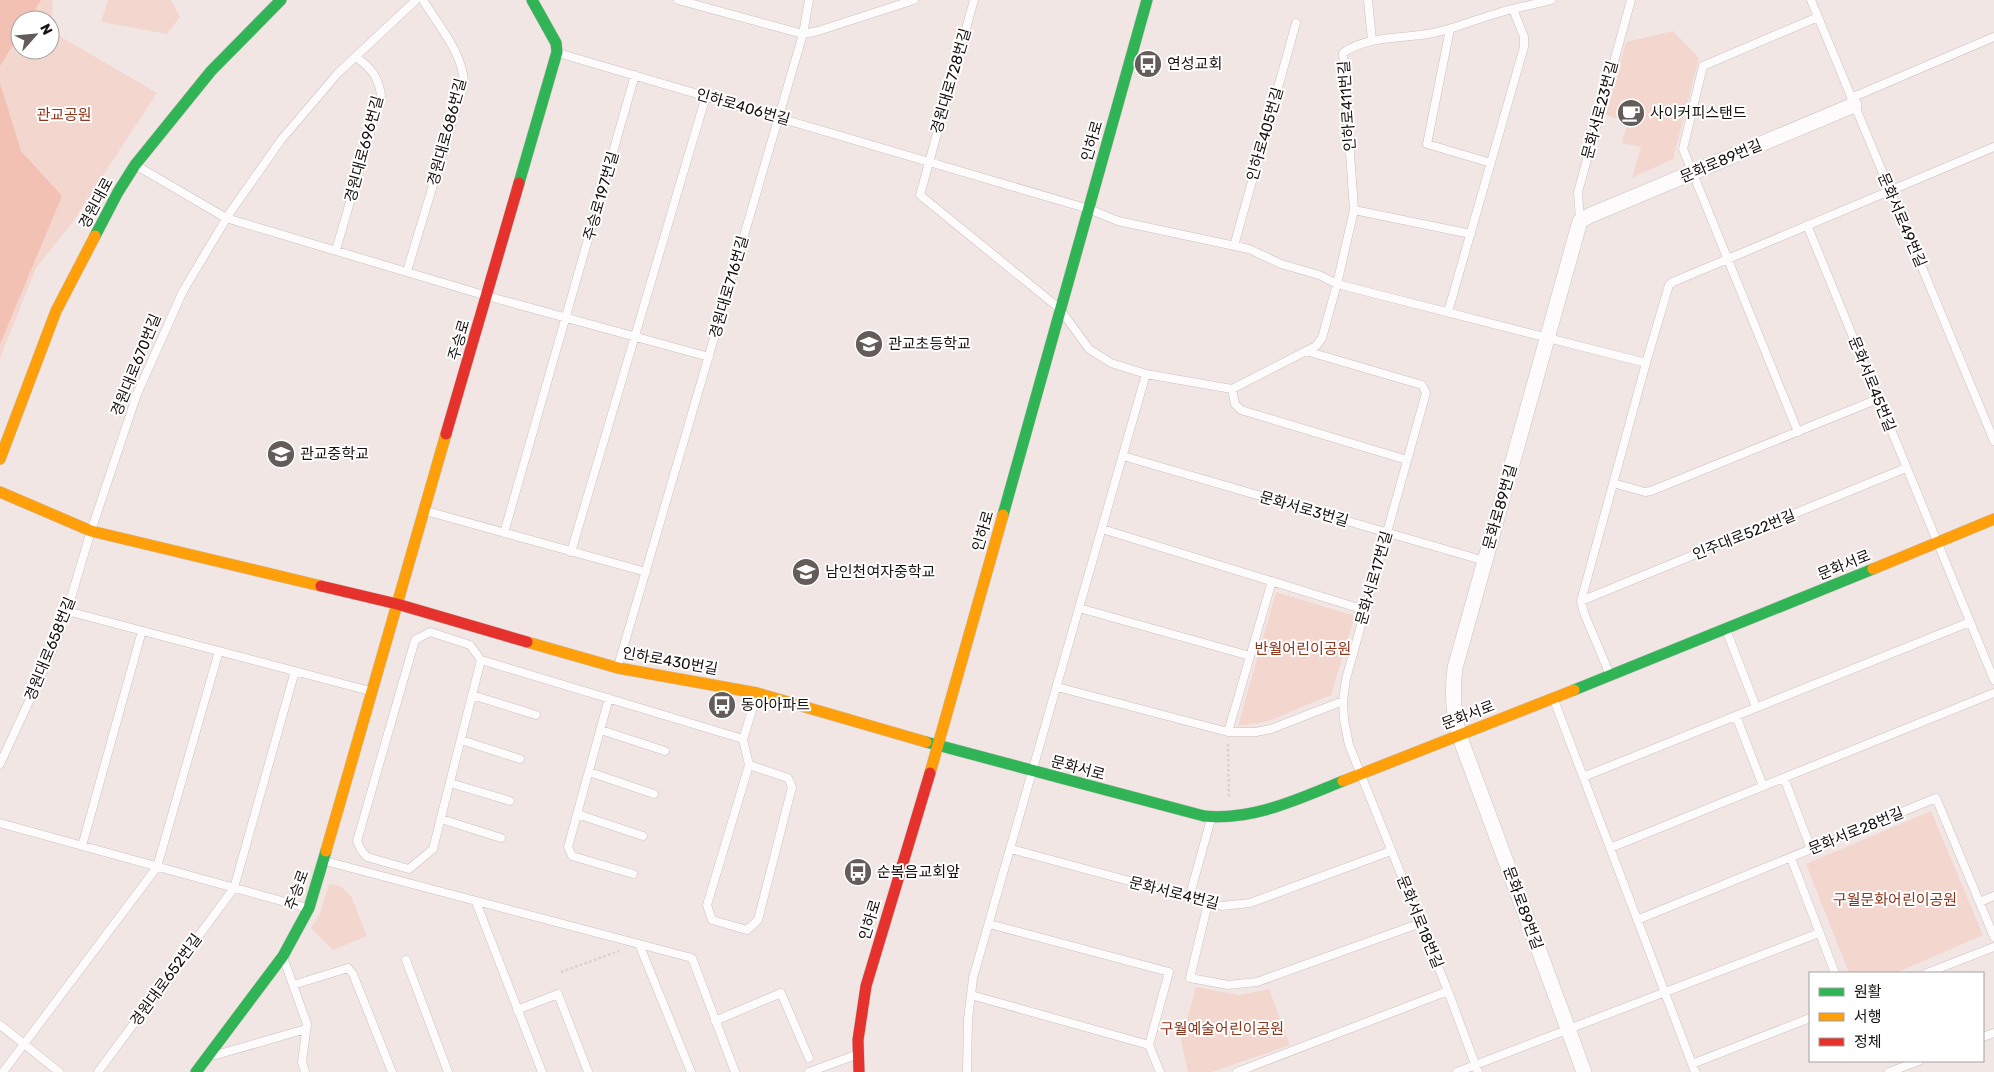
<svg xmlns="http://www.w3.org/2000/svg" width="1994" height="1072" font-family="Rubik,'Noto Sans KR',sans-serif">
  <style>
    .green { fill: #f3d7cf; fill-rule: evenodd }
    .forest { fill: #f2c1b3 }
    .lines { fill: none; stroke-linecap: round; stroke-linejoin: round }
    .lane-casing { stroke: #cac2c0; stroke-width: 9 }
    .street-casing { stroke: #cac2c0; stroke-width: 16 }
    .fast-casing { stroke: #cac2c0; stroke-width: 12 }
    .slow-casing { stroke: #cac2c0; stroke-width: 12 }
    .jam-casing { stroke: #cac2c0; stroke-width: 12 }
    .path { stroke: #d6d2d1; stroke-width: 2.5; stroke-dasharray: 2.5 2.5; stroke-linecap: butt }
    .lane { stroke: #fdfbfb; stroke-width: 8 }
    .street { stroke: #fdfbfb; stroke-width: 15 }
    .fast { stroke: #30b455; stroke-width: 11 }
    .slow { stroke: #ff9f0a; stroke-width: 11 }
    .jam { stroke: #e5322d; stroke-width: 11 }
    .labels { text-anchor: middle; stroke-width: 4; stroke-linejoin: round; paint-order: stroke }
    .poi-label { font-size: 15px; fill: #17110f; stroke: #fff; text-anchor: start }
    .street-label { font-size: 15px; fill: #17110f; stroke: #fff }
    .park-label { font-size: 15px; fill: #8d361b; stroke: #fff }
  </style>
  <rect width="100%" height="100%" fill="#f1e6e3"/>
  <path class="green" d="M0,0H53L51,31L157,93L72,223L36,268L0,358ZM20,20H50V50H20Z
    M108,0H171L180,17L167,34L101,22Z
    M1673,31L1699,58L1673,159L1632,178L1641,147L1622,143L1628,122L1606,115L1626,42Z
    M1276,592L1355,616L1331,695L1269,721L1238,726Z
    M1931,811L1983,935L1896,973H1849L1806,864Z
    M329,884L340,886L351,896L367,936L333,950L311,928L320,914Z
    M1196,987L1239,995L1269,989L1290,1045L1212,1072H1188L1181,1040Z"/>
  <path class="forest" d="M0,0H41L29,20H20V34L0,66Z
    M0,83L21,151L62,196L0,344Z"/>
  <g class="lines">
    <defs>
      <path id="lane" d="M678,0L803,34L818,31L914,0
        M974,0L920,195L1060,309L1089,349L1111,363L1146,374L1232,389L1316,346L1322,338L1337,284L1354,210L1343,53C1368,35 1404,39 1433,33C1454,29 1474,20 1495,14C1513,8 1533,5 1551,0
        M1368,0L1372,41
        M1811,0L1994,441
        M1450,29L1427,144L1491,163
        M558,53L1089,209L1118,221L1249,249L1281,264L1319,275L1337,284L1646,363
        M1851,98L1994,37
        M137,166L226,218L487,296L709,357
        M1354,210L1471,234
        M1580,221L1578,192L1631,0
        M1807,225L1994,680
        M1234,246L1296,23
        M336,250L381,95C378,76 371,68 356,57
        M407,271L464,83C463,53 438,25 423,0
        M1448,312L1524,47V37L1513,9
        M1306,351L1422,385L1426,393L1346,679L1343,701L1344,720L1349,745L1448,991L1478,1072
        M1232,389L1235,404L1241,410L1407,460
        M1798,432L1683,149L1703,66L1818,17
        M1123,456L1485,561
        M1613,483L1645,492L1651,491L1878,399
        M426,511L646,572
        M1102,529L1365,610
        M504,533L635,75
        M571,552L706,96
        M1581,601L1906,468
        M1079,608L1250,656
        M67,611L370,691
        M1727,632L1756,707
        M481,660L433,849L409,869L367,857L361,850L357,841L415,640L430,632L470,645L481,660L743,739
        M618,666L803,34L809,0
        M1610,675L1584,613L1581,601L1646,363L1669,285L1673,282L1994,147
        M1057,687L1228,732H1256L1271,729L1343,701
        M472,695L536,715
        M609,698L568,847L572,856L633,874
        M1554,700L1695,1072
        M1736,716L1763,786
        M601,730L665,751
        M1228,732L1272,581
        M461,740L520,759
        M0,764L50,656L67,611L91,531L137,394L183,291L229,214L281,140L338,73L416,0
        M749,765L707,905L712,920L747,930L758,920L792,787L788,778L749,765L743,739L757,695
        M589,772L654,794
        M1583,777L1970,622
        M1784,778L1811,849
        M450,783L510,801
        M577,814L643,836
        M441,819L501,838
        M0,823L307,908
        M82,846L142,631
        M1610,848L1994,693
        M1011,849L1222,906L1250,903L1391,851
        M1791,858L1835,973
        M325,861L639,944L691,1072
        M1189,898L1211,819
        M476,902L542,1072
        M1980,902L1994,896
        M1208,903L1190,978L1228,985L1257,982L1421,923
        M1637,920L1936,798L1994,937
        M989,924L1169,972L1149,1045
        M639,944L692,958L735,1072
        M284,960L307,1024L302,1062L305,1072
        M406,960L448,1072
        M1927,973L1994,947
        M293,985L348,968L353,974L392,1072
        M971,995L1149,1045
        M517,1010L558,994L588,1072
        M715,1021L781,993L809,1058
        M0,1025L59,1072
        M1983,1037L1994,1033
        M1149,1045L1160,1072
        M216,1055L306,1029
        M1692,1064L1810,1018
        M3,1072L157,867L219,651
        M98,1072L234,888L295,671
        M809,1072L856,1055
        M967,1072L968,1019L973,978L1146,374
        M1237,1072L1448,991
        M1457,1072L1819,933
        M1889,1072L1919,1061"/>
      <path id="street" d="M1584,1072L1459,735C1453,712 1452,692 1455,668L1580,221L1591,215L1854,105"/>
      <path id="fast" d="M519,183L557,52L556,43L532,0
        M95,236L118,192L135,165L211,71L281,0
        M1003,515L1147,0
        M1574,690L1873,569
        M926,742L1204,816C1253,821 1298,799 1343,781
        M196,1072L283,956L309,908L326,851"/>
      <path id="slow" d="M0,459L56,311L95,236
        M0,492L91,531L321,586
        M1873,569L1994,519
        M527,642L618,668L757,693L926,742
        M930,773L1003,515
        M1343,781L1574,690
        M326,851L446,434"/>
      <path id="jam" d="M446,434L519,183
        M321,586L397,604L527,642
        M859,1072L858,1040L866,986L930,773"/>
    </defs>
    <use href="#lane" class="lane-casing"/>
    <use href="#street" class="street-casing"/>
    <use href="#fast" class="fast-casing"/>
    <use href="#slow" class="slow-casing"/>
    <use href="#jam" class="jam-casing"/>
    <path class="path" d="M1228,744L1229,798
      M561,972L619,951"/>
    <use href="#lane" class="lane"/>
    <use href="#street" class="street"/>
    <use href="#fast" class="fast"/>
    <use href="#slow" class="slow"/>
    <use href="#jam" class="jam"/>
  </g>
  <defs>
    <symbol id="bus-disc" viewBox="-11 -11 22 22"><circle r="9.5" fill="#635c59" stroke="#fff"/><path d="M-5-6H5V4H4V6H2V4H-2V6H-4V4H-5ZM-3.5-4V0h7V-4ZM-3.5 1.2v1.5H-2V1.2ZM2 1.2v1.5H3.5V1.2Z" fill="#fff"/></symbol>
    <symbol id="cafe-disc" viewBox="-11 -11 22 22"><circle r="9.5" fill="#635c59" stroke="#fff"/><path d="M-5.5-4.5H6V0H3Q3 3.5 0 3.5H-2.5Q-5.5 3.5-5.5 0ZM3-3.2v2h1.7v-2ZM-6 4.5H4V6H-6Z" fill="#fff"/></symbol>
    <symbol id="school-disc" viewBox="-11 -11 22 22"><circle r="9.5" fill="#635c59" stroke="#fff"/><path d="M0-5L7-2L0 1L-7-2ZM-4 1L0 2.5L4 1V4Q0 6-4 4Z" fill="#fff"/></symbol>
  </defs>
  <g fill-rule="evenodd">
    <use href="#bus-disc" x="1132" y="48" width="32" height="32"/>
    <use href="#cafe-disc" x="1615" y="97" width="32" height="32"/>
    <use href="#school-disc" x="853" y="328" width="32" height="32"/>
    <use href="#school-disc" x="265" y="438" width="32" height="32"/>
    <use href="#school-disc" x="790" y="556" width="32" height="32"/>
    <use href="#bus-disc" x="706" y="689" width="32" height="32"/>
    <use href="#bus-disc" x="842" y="856" width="32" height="32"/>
  </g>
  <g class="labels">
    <g class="poi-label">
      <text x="1167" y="69">연성교회</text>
      <text x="1650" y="118">사이커피스탠드</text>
      <text x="888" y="349">관교초등학교</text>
      <text x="300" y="459">관교중학교</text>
      <text x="825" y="577">남인천여자중학교</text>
      <text x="741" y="710">동아아파트</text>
      <text x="877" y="877">순복음교회앞</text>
    </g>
    <g class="street-label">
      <text transform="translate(951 81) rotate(-74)" y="5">경원대로728번길</text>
      <text transform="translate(1347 106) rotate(-94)" y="5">인하로411번길</text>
      <text transform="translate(743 107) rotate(16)" y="5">인하로406번길</text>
      <text transform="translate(1600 110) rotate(-75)" y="5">문화서로23번길</text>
      <text transform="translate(447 132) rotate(-75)" y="5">경원대로686번길</text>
      <text transform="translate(1265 134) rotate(-74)" y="5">인하로405번길</text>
      <text transform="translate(1092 141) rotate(-74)" y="5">인하로</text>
      <text transform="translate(364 149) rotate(-75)" y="5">경원대로696번길</text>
      <text transform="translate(1721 161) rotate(-23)" y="5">문화로89번길</text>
      <text transform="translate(601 196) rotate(-74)" y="5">주승로197번길</text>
      <text transform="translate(96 203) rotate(-62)" y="5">경원대로</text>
      <text transform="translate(1902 220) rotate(67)" y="5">문화서로49번길</text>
      <text transform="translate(729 287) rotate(-74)" y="5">경원대로716번길</text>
      <text transform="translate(459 340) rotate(-74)" y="5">주승로</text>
      <text transform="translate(136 365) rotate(-68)" y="5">경원대로670번길</text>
      <text transform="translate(1872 384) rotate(68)" y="5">문화서로45번길</text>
      <text transform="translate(1500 507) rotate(-74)" y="5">문화로89번길</text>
      <text transform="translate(1304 509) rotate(16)" y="5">문화서로3번길</text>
      <text transform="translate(983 531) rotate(-74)" y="5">인하로</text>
      <text transform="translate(1744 535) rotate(-22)" y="5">인주대로522번길</text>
      <text transform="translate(1844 565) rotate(-22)" y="5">문화서로</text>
      <text transform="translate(1374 578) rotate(-74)" y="5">문화서로17번길</text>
      <text transform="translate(50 649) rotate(-68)" y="5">경원대로658번길</text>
      <text transform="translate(670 661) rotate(10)" y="5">인하로430번길</text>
      <text transform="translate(1468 715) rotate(-21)" y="5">문화서로</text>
      <text transform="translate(1078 768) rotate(15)" y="5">문화서로</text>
      <text transform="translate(1856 831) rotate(-22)" y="5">문화서로28번길</text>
      <text transform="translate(297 890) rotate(-70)" y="5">주승로</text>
      <text transform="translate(1174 893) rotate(14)" y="5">문화서로4번길</text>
      <text transform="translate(1523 908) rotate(70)" y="5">문화로89번길</text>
      <text transform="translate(870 920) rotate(-73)" y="5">인하로</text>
      <text transform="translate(1420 922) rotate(68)" y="5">문화서로18번길</text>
      <text transform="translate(166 980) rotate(-54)" y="5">경원대로652번길</text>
    </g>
    <g class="park-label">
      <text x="64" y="120">관교공원</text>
      <text x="1303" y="654">반월어린이공원</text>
      <text x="1895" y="905">구월문화어린이공원</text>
      <text x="1222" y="1034">구월예술어린이공원</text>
    </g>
  </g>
  <rect x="1809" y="972" width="175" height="90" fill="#ffffff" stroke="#a2a09f"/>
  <rect x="1819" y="988" width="25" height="8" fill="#30b455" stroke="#a2a09f"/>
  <text x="1854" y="997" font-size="15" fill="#17110f">원활</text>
  <rect x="1819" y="1013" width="25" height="8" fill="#ff9f0a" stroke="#a2a09f"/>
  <text x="1854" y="1022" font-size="15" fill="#17110f">서행</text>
  <rect x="1819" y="1038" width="25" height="8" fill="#e5322d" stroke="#a2a09f"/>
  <text x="1854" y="1047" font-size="15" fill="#17110f">정체</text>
  <g transform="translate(35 35) rotate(63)"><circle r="24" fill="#ffffff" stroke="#a2a09f"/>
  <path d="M0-4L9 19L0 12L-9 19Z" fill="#635c59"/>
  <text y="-8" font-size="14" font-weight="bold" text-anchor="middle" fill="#17110f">N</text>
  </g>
</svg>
